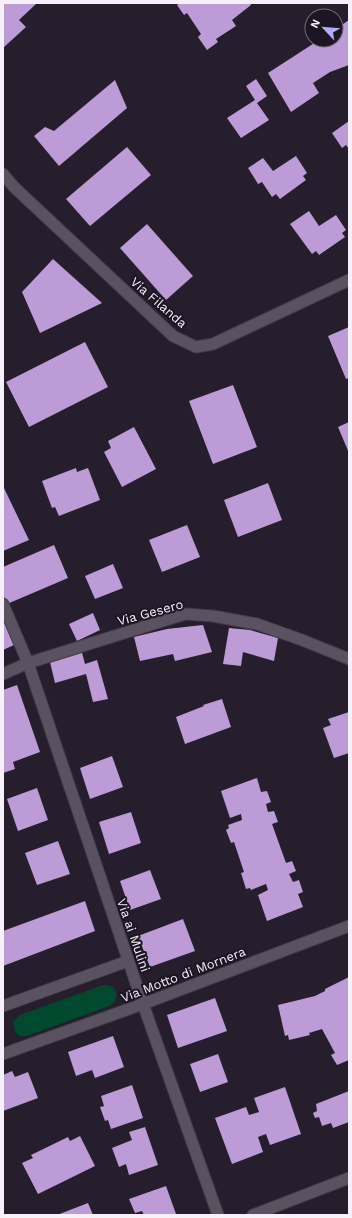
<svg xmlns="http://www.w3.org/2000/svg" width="352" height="1218" viewBox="0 0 352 1218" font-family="'Work Sans',sans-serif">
<rect width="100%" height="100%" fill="#261e2c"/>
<path fill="#00492e" d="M103,985c14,-2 19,14 6,21l-82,30h-7l-5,-4 -2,-10 7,-7z"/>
<path fill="#bd9bd6" d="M3,3h34l-18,17 7,7 -23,21z
M180,3h70l1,2 -19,15 4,6 -20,13 2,3 -11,8 -9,-13 3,-3 -14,-21 -3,2 -7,-10z
M349,20v45l-19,7 -17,11 6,10 -28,19 -23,-39 51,-33h17v-11z
M256,79l11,17 -10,7 12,17 -28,18 -14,-20 28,-18 -9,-14z
M115,80l12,28 -68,58 -25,-30 11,-9 9,4z
M349,121v28l-3,-4 -4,3 -10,-15z
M127,147l24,28 -61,51 -24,-27z
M296,156l11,17 -4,3 3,4 -26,19 -4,-5 -4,3 -10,-15 -4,2 -10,-16 15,-10 10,13z
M309,211l10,15 17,-11 10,15 -4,3 3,4 -26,18 -3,-4 -4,3 -22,-30z
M147,224l46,52 -27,24 -46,-52z
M53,259l49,44 -62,30 -18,-41z
M349,327v51l-3,1 -18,-43z
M85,342l23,45 -79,40 -23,-45z
M233,385l24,62 -44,17 -24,-63z
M349,422v31l-11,-26z
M134,427l22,42 -34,18 -18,-35 7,-4 -3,-7z
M76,468l1,4 11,-4 12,32 -41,16 -4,-9 -3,1 -10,-27z
M268,483l14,37 -44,17 -14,-37z
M3,486l26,54 -26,11z
M187,525l13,32 -38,15 -13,-32z
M54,545l14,33 -61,26 -4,-9v-28z
M113,564l10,24 -28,11 -10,-23z
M93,613l7,17 -23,11 -8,-17z
M3,619l11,26 -11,5z
M203,625l9,27 -37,9 -2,-7 -33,7 -6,-24 33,-8z
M229,628l21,2 28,8 -4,23 -31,-9 -2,14 -18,-2z
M81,649l4,15 12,-4 11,39 -15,3 -7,-28 -31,9 -6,-25z
M17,685l23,67 -27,10 2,7 -12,4v-83z
M222,699l9,28 -46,17 -9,-27 28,-11 -1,-1z
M349,712v41l-15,5 -11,-30 8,-3 -3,-6z
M112,756l11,31 -33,12 -10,-31z
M257,778l4,14 6,-1 4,11 -5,2 2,8 6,-1 4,11 -6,2 14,39 6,-2 4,10 -7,3 4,8 6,-2 4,12 -5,2 5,13 -36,14 -9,-26 10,-5 -2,-6 -15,6 -1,-2 -4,1 -5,-16 3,-1 -10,-30 -3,1 -5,-13 3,-2 -1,-3 14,-5 -1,-6 -11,4 -9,-27z
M37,788l11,32 -30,11 -11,-32z
M131,812l10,31 -32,11 -10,-32z
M58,841l12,33 -33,11 -12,-32z
M150,870l11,29 -31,11 -10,-29z
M85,901l10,30 -92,35v-35z
M183,919l12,32 -45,16 -12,-31z
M349,977v83l-12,5 -6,-10 4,-2 -13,-24 -13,4 1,2 -21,5 -1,-5 -3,1 -7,-31 37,-9 10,-5v-2z
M215,998l12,33 -49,17 -11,-33z
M113,1036l11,31 -29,11 -3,-8 -16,6 -8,-24z
M218,1054l10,28 -28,10 -10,-28z
M12,1071l3,6 13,-5 10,26 -35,13v-36z
M132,1085l11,33 -32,11 -3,-9 -3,1 -5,-14 4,-1 -3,-10z
M285,1087l16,47 -31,11 -4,-11 -8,3 5,15 -31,12 -17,-46 31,-11 3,8 10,-3 -5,-14z
M349,1091v31l-16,6 -2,-5 -9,3 -3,-9 -4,1 -2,-5 4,-2 -1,-7z
M145,1127l13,38 -29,10 -3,-11 -7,3 -7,-19 20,-8 -3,-8z
M80,1136l15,30 -57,28 -16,-31 11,-5 -2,-3 37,-18 2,4z
M166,1186l10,28 -32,1 -2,-4 -7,2 -6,-14z
M88,1203l5,12h-36z"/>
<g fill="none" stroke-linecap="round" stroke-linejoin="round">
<g stroke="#423b47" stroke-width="13">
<path id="minor" d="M3,174l11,13 159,149 23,11 17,-3 136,-64
M3,604l25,59 115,341 75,211
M3,674l25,-11 157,-49 28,2 44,8 45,16 47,19
M3,1006l125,-45
M3,1054l140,-50 206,-78
M253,1215l96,-37"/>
</g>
<use href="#minor" stroke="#5a5161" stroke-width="11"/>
</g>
<g text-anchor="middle" stroke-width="4" stroke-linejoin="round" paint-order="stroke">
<g font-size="13" fill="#f5f0fa" stroke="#1d1523">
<text transform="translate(159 302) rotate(41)" y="5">Via Filanda</text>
<text transform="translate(150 612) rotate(-15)" y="5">Via Gesero</text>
<text transform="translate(134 935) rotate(71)" y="5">Via ai Mulini</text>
<text transform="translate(183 974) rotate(-21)" y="5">Via Motto di Mornera</text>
</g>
</g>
<rect width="352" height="1218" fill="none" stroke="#f5f0fa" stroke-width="8"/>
<g transform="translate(324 28) rotate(296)"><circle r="19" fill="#1d1523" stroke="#736d79"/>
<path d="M0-3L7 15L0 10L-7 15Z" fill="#b3adf9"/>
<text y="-6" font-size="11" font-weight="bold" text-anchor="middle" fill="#f5f0fa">N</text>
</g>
</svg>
